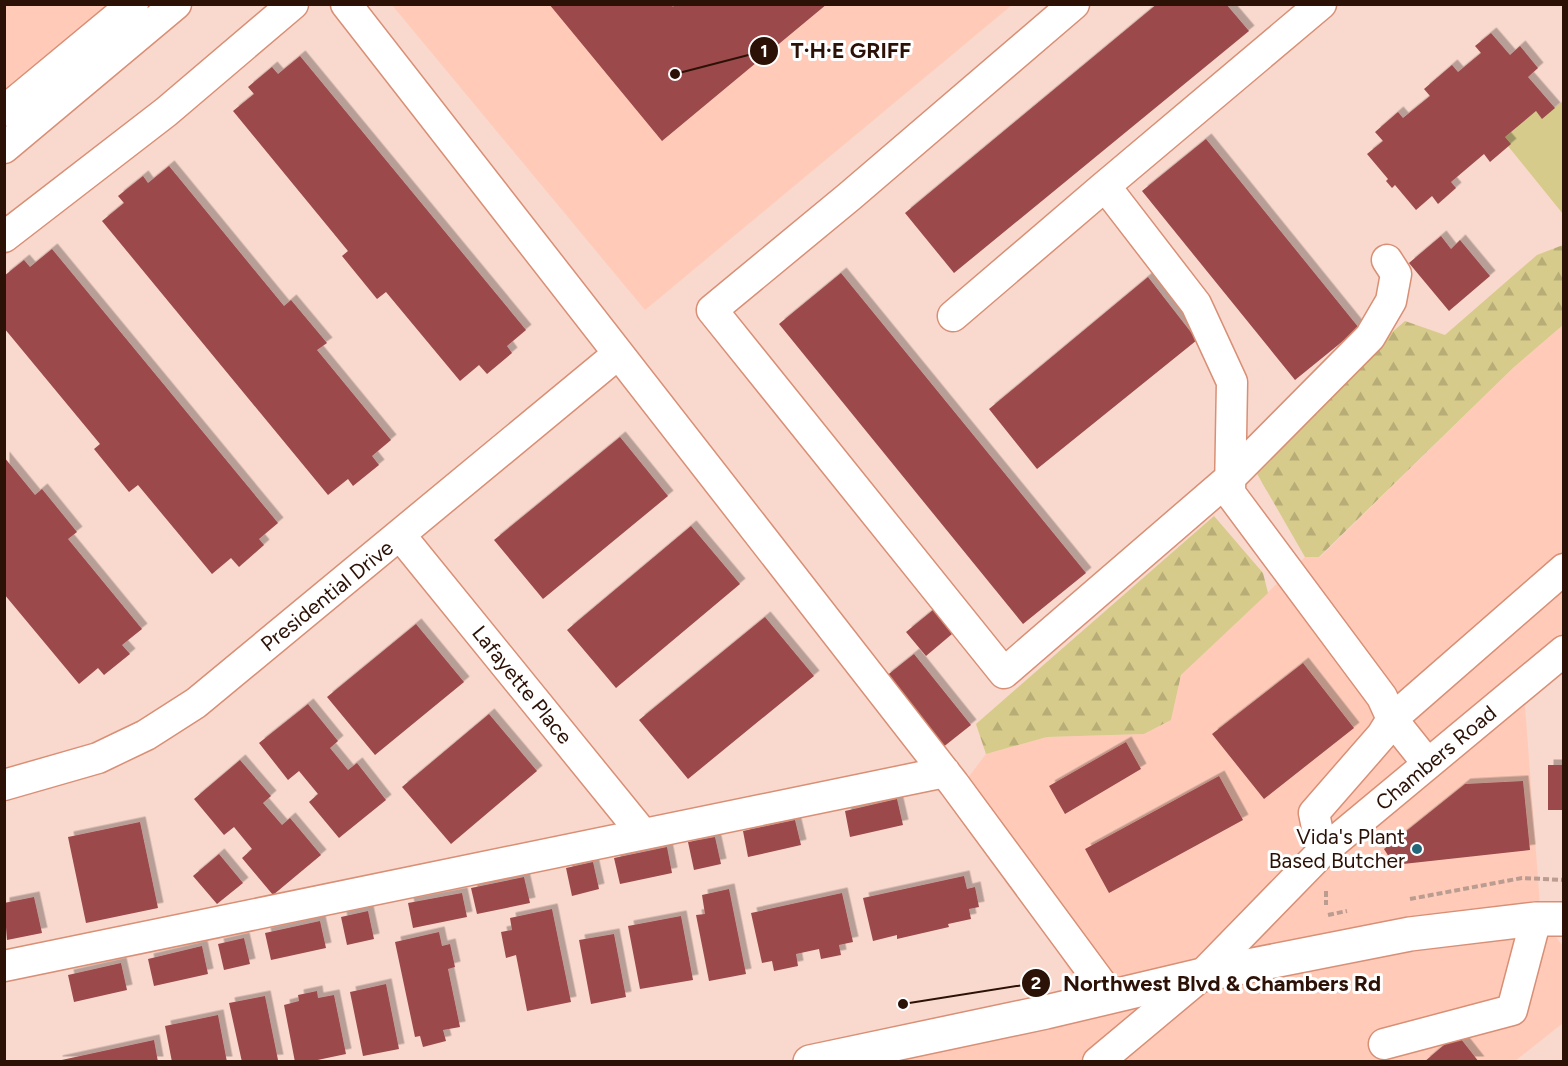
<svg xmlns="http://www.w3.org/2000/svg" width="1568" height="1066" viewBox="0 0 1568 1066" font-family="Figtree,sans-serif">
<defs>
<pattern id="forest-firs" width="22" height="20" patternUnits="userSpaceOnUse" patternTransform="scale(1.5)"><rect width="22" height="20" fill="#d6cb8a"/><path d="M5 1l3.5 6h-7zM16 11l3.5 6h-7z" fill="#b8ad76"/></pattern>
<filter id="shadow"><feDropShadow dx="5.5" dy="-5.5" stdDeviation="0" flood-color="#0004"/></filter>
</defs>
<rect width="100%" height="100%" fill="#f9d8cd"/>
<path fill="#ffcbb8" d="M5,5h156l-156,130z
M392,5h620l-367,305z
M1563,325v322l-40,33 18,239 22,27v77l-48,38 -714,1 288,-60 -131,-211 28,-37 61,-17 97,-3 27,-14 10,-45 124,-118h15l193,-189z"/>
<path fill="url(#forest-firs)" d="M1563,245v80l-50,43 -194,189h-14l-57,-99 157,-137 40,14 92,-80z
M1214,516l49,57 5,20 -87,82 -10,45 -27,14 -97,3 -61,17 -10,-30z"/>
<path fill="#d6cb8a" d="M1563,101v113l-55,-68 -3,-9 31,-26 6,7z"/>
<path fill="#9b494c" filter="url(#shadow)" d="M549,4h122l2,3 2,-3h152l-165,137z
M1157,4h69l23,27 -295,242 -49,-60z
M1491,33l19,22 10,-9 18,22 -10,9 27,31 -13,11 -6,-8 -31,26 6,7 -21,18 -6,-8 -33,28 5,6 -18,16 -6,-8 -16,14 -21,-25 -3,3 -6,-7 2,-2 -21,-25 16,-13 -8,-9 23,-20 5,6 27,-22 -6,-7 28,-24 6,7 23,-19 -6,-7z
M300,56l226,274 -19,16 5,7 -25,21 -8,-9 -19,16 -74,-89 -9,7 -35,-43 6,-5 -115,-140 21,-17 -6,-7 24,-20 6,7z
M1206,139l153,189 -64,52 -153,-189z
M169,166l115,140 7,-6 36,43 -10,7 74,90 -19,16 7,9 -26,21 -5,-7 -20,16 -226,-274 22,-18 -6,-7 25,-20 5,7z
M1441,236l10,13 9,-9 30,36 -41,35 -40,-48z
M52,249l226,274 -19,16 5,6 -25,22 -8,-9 -19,16 -74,-89 -9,7 -35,-43 6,-5 -96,-116v-52l20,-16 6,7z
M841,273l245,300 -63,51 -244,-300z
M1148,277l49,63 -160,129 -48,-60z
M620,437l48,59 -125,103 -49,-59z
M4,457l31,38 7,-6 35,43 -9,7 74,90 -20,16 8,9 -26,21 -6,-7 -19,16 -75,-90z
M691,526l49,58 -124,104 -49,-58z
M933,610l19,24 -26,22 -20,-24z
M765,617l49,59 -126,103 -49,-59z
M416,624l48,58 -89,73 -48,-58z
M914,654l57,71 -29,23 -57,-71z
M1303,663l51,65 -90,71 -52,-65z
M308,704l30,37 -8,7 18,22 9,-7 29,37 -47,38 -30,-36 9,-8 -19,-23 -11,9 -29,-37z
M489,714l48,57 -86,73 -49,-57z
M1126,742l15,27 -76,45 -16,-28z
M240,760l31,36 -8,7 19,22 8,-7 31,37 -48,40 -31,-37 10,-9 -18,-22 -10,8 -30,-36z
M1548,765h16v45h-16z
M1219,776l24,44 -134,73 -24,-44z
M1523,781l7,69 -136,15 -10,-16 81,-65z
M897,799l6,26 -53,12 -5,-26z
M795,820l6,25 -53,12 -5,-26z
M140,822l18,86 -72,15 -18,-86z
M715,837l6,27 -27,6 -6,-28z
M667,847l5,26 -52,11 -6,-26z
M219,854l24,29 -26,21 -24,-28z
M593,862l6,27 -27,7 -6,-28z
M964,876l3,13 8,-2 4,20 -10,2 2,10 -23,5 1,3 -52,12v-4l-24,6 -10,-43z
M524,877l6,26 -53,11 -6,-26z
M729,889l17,85 -37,7 -13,-66 9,-1 -3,-19z
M462,893l5,24 -54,11 -5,-25z
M842,893l11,49 -14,3 2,10 -20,4 -2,-10 -23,5 2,12 -24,5 -2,-10 -10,2 -11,-50z
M34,897l8,36 -35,7 -3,-37z
M552,909l19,93 -44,9 -11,-56 -10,3 -5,-26 11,-2 -2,-12z
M368,911l6,28 -27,6 -6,-28z
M681,916l12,64 -53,9 -12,-63z
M320,921l6,27 -55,12 -6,-27z
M439,932l3,14 8,-2 5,23 -7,2 12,58 -17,3 3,11 -23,6 -3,-11 -5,1 -20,-95z
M614,934l12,63 -35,7 -12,-64z
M244,938l6,26 -26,6 -6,-26z
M202,946l6,28 -54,12 -6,-27z
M121,963l6,27 -53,12 -6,-27z
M386,984l13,65 -36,7 -13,-64z
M317,991l1,7 16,-3 12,59 -38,8h-13l-11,-57 15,-4 -1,-6z
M265,996l13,64 -36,2 -13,-59z
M218,1015l9,47h-55l-7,-36z
M1457,1034l22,28h-55z
M154,1040l4,22h-101v-1z"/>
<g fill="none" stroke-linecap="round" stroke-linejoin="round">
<g stroke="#d98f75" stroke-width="33">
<path id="minor" d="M346,4l608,780 157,213
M1074,4l-224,192 -138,114 292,363 226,-195 140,-141 21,-36 5,-27 -9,-14
M1321,4l-216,182 91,118 36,78 -2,111 152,204 10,22 -10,16 -68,78 8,39
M4,111l129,-107
M4,148l172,-144
M4,237l162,-125 127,-108
M953,316l152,-130
M400,535l243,299
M1428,764l-36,-45 172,-150
M4,785l94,-27 48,-23 50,-32 422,-349
M4,966l941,-194
M1384,1044l128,-34 24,-91
M1098,1062l104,-87 120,-123 242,-201"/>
</g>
<g stroke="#d98f75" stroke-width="36">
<path id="major" d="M810,1062l236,-50 156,-37 208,-41 126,-15h28"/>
</g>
<path stroke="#bb9c91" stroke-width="4" stroke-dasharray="6 3" stroke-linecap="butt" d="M1326,891v14
M1410,899l112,-21 42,2
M1328,915l19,-4"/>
<use href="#minor" stroke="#fff" stroke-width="30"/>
<use href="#major" stroke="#fff" stroke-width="33"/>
</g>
<circle fill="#24677a" stroke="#fff" stroke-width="2" cx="1417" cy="849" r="6"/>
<g text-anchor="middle" stroke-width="6" stroke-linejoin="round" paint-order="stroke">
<g font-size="21" fill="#2c1107" stroke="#fff">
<text transform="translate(327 596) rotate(-39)" y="7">Presidential Drive</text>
<text transform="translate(522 685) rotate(51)" y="7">Lafayette Place</text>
<text transform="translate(1436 758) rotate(-40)" y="7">Chambers Road</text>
</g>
<g font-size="21" fill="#2c1107" stroke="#fff" text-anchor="end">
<text x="1405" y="844">Vida's Plant<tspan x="1405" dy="24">Based Butcher</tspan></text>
</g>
</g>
<path fill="none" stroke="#2c1107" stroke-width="2" d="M675 74L764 51M903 1004L1036 983"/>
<g fill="#2c1107" stroke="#fff" stroke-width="2">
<circle cx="675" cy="74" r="6"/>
<circle cx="903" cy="1004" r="6"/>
<circle cx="764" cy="51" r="15"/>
<circle cx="1036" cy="983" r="15"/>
</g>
<g font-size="18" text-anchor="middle" font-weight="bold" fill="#fff">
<text x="764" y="57">1</text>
<text x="1036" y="989">2</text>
</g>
<g font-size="22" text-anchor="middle" font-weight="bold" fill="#2c1107" stroke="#fff" stroke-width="6" stroke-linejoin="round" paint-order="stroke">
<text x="851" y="58">T·H·E GRIFF</text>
<text x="1222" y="991">Northwest Blvd &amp; Chambers Rd</text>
</g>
<rect width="1568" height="1066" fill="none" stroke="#2c1107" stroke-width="12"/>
</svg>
